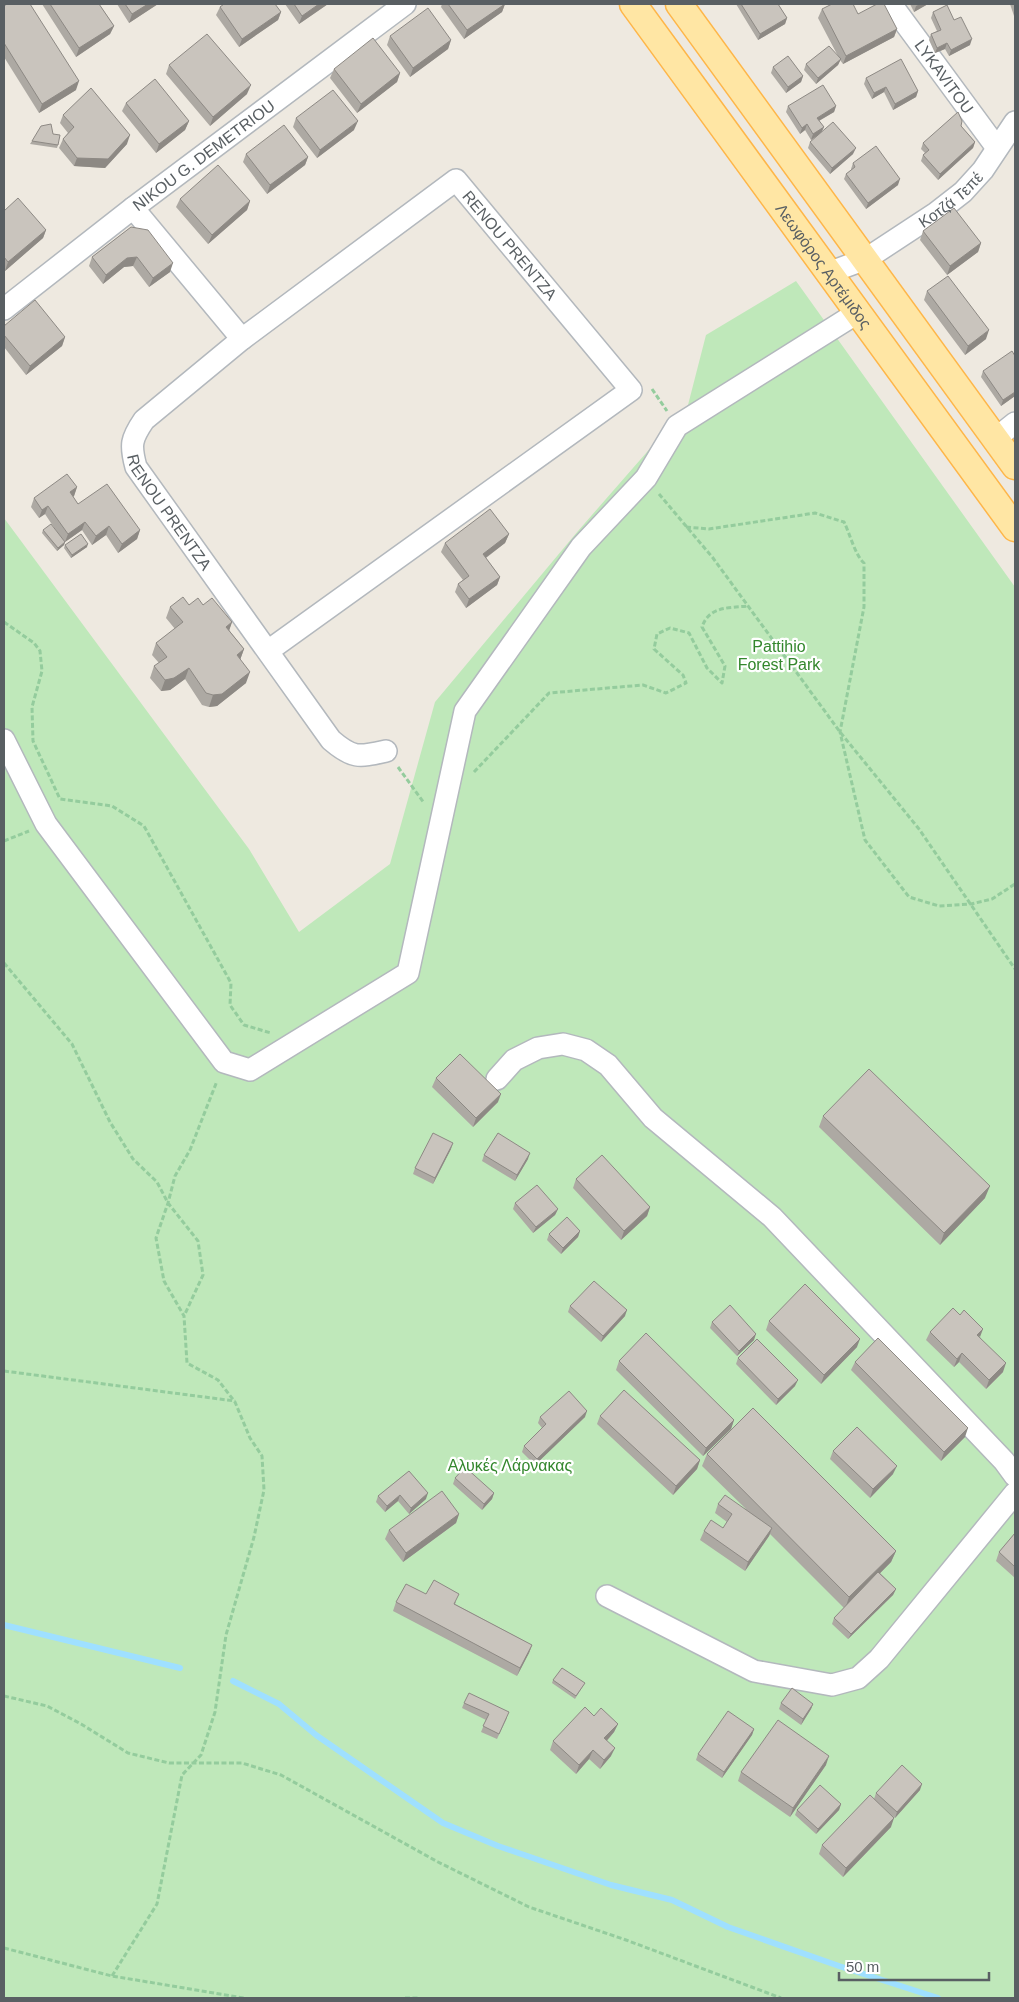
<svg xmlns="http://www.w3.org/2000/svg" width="1019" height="2002" viewBox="0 0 1019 2002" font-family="Arial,sans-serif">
<rect width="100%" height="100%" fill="#eee9e0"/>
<path fill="#bfe8ba" d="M796,281l219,306v1411h-1011v-1480l245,331 50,83 91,-68 45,-162 143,-171 110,-126 18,-70z"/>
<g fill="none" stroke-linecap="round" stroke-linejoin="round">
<path stroke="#9fe0ff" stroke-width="6" d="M4,1625l176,43
M233,1681l46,23 37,31 127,88 55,23 113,39 61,15 56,27 111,39 99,32"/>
<g stroke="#b3b8bd" stroke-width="24">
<g id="minor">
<path id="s1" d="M891,4l106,144"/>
<path d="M133,208l109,131"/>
<path id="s2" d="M828,273l38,-14 70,-46 27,-21 20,-22 32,-48"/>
<path id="s3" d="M4,309l129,-101 272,-204"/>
<path d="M995,439l20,-16"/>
<path id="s4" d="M268,651l363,-261 -175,-210 -214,159 -98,81c-13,19 -14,25 -8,47l195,273c22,19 28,17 55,11"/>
<path d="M4,740l42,84 178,238 26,8 158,-97 57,-262 116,-164 65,-69 31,-52 180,-113"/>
<path d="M497,1079l17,-19 24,-12 25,-4 23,6 22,15 45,53 119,99 232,244 11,15"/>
<path d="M607,1596l147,75 78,14 26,-7 21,-19 136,-166"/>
</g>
</g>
<g stroke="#feb649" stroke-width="29">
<g id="major">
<path id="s5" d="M633,4l382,524"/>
<path d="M679,4l336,462"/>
</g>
</g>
<path stroke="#94cc9d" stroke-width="3" stroke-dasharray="5 2.5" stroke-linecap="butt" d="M652,389l15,22
M659,494l54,64 127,174 79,97 96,140
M686,527l23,2 106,-16 29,9c6,12 11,33 20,41v44l-24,125 25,108 44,57 30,9 32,-2 21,-5 23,-15
M4,622l30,21 6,8 2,20 -10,36 1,34 27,58 52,7 32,20 87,157 -1,22 14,20 27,8
M398,767l26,36
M474,772l75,-79 94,-8 23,8 20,-10 -3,-8 -29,-26 3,-15 13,-6 19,5 18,35 15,15 3,-17 -23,-39c7,-21 27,-19 46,-21
M4,841l25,-10
M4,963l68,81 38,78 23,37 24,23 11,21 30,38 5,34 -19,41
M4,1371l231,30
M4,1696l43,10 34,18 47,29 41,10h73l39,12 157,87 91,45 97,33 155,58
M4,1948l108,28 132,22
M112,1976l45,-72 25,-129 19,-20 14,-43 11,-77 28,-98 10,-47 -2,-34 -12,-18 -15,-36 -17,-22 -31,-17 -3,-47 -20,-35 -8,-43 12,-35 7,-27 15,-26 27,-69
M405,1998h13"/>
<use href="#minor" stroke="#fff" stroke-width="21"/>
<use href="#major" stroke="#ffe6a4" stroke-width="26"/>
</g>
<path fill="#ada9a3" d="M42,4h57l15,22 -4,8 -34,23z
M117,4h41l-29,19z
M285,4h43l-29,20z
M442,4h63l-3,8 -38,27 -23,-32z
M736,4h42l9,14 -2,6 -27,16z
M910,4h18l-14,8z
M1010,4h5v15z
M4,6l72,84 -37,23 -35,-56z
M220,7l61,5 -3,8 -39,27 -23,-32z
M822,9l36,5 39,15 -3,8 -51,27 -3,-4 -2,5 -22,19 -12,-14 2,-6 33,-6 -21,-40z
M933,12l21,8 16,25 -21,11 -4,-7 -10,4 -6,-13 2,-6 6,-3 -6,-13z
M390,36l61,4 -3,9 -38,28 -23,-32z
M169,65l78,29 -37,32 -44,-52z
M773,67l30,9 -2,6 -15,11 -15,-20z
M334,69l66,4 -3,9 -40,31 -27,-35z
M866,78l52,13 -2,6 -23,13 -9,-18 -12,7 -8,-15z
M126,103l63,18 -4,9 -29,23 -34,-42z
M788,106h48l-2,6 -15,9 5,6 -2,4 31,23 -23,20 -22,-26 2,-6 6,-5 -5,3 -6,-10 -5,4 -14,-22z
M63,115l64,29 -22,24 -31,-2 -15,-18 4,-9 5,-6 -8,-10z
M296,118l58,12 -37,28 -24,-31z
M961,126l14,16 -2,6 -35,32 -17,-19 2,-6 2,-2 -4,-4 2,-6z
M53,134l5,11 -1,3 -27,-4 2,-3z
M246,154l62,3 -3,8 -38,29 -24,-32z
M853,163l45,22 -32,24 -22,-30 2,-5 5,-4v-1z
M180,199l70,2 -3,9 -39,34 -32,-37z
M4,211l42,19 -3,8 -38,33 -1,-2z
M131,227l39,45 -21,15 -16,-21 -9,1 -21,17 -14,-18 3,-9z
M923,231l58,12 -3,9 -31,23 -27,-35z
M927,291l59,48 -21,16 -41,-55z
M4,326l61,11 -3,9 -36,29 -22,-28z
M983,371l32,25 -14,10 -20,-29z
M77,487l-3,9 -1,1 5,7 62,26 -3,9 -19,14 -12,-18 -14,10 -10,-15 -17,12 -1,3 -7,6 -15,-18 1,-3 16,5 -14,-21 -6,4 -8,-11 3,-9z
M509,534l-4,9 -19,15 14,19 -3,8 -31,23 -11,-16 3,-8 5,-4 -22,-28 4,-9z
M65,545l22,2 -16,11 -7,-10z
M189,605h14l29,17 -3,8 15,19 -4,11 6,23 -29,23 -8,1 -7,-2 -17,-26 -15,11 -9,1 -11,-13 4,-12 5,-3 -7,-8 4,-12 19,-14 -9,-11 4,-11z
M436,1078l62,24 -25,25 -41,-40z
M823,1116l162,82 -45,47 -121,-118z
M451,1149l-18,35 -20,-10 2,-6z
M484,1155l44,4 -13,22 -33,-20z
M576,1179l74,28 -3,9 -26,24 -48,-52z
M515,1203l43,6 -3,6 -22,18 -20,-24z
M580,1231l-2,6 -17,17 -14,-14 2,-6z
M570,1306l55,10 -24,26 -33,-30z
M769,1321l88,26 -36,37 -55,-54z
M712,1322l42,18 -17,16 -27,-28z
M930,1332l50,5 23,35 -17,17 -27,-27 -5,5 -28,-27z
M738,1358l57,28 -19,19 -40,-41z
M619,1361l115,59 -3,9 -28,27 -87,-86z
M855,1362l110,75 -24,24 -90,-91z
M600,1416l100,44 -3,9 -24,26 -76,-71z
M540,1417h45l-50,48 -13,-13 2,-6 18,-18 -4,-5z
M833,1451l60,23 -23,24 -40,-39z
M707,1454l189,97 -5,11 -11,11 16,16 -3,6 -45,44 -16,-15 2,-6 10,-10 -74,-74 -1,2 -24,35 -45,-31 4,-9 19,-3 4,-6 -12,-9 3,-9 28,5 -44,-43z
M409,1471l17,28 -17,15 -11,-13 -13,11 -9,-10 2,-6z
M455,1478l39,15 -2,6 -10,11 -29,-26z
M459,1514l-3,9 -53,39 -18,-23 4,-9z
M1015,1533v45l-19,-17 3,-9z
M426,1594l30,8 -1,2 77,41 -3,8 -12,23 -124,-65 3,-9z
M553,1680l32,3 -2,3 -8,13 -23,-16z
M464,1703l43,15 -10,21 -16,-7 5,-12 -24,-12z
M781,1703l32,1 -2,5 -10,16 -22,-16z
M594,1716l24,8 -4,8 -7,9 4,15 -11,13 -11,-10 -13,15 -26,-24 3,-9z
M754,1729l-2,6 -30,43 -26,-18 2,-6z
M826,1765l-36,52 -52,-36 3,-9z
M920,1790l-25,28 -4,-3v12l-48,50 -24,-23 3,-9 52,-46 2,-6z
M841,1804l-2,6 -23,24 -21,-19 2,-5z"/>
<path fill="#8d8984" d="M148,4h10l-29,19 3,-9z
M319,4h9l-29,20 3,-8z
M505,4l-3,8 -38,27 3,-9z
M920,4h8l-14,8 2,-6z
M281,12l-3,8 -39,27 3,-8z
M787,18l-2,6 -27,16 2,-6z
M114,26l-4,8 -34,23 3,-9z
M897,29l-3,8 -51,27 3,-8z
M972,39l-2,6 -21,11 2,-6z
M451,40l-3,9 -38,28 3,-9z
M947,43l-2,6 -10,4 2,-5z
M841,59l-3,6 -22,19 2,-6z
M400,73l-3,9 -40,31 4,-9z
M803,76l-2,6 -15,11 2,-6z
M79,81l-3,9 -37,23 3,-9z
M251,85l-4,9 -37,32 3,-9z
M886,87l-2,5 -12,7 2,-6z
M918,91l-2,6 -23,13 2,-6z
M836,106l-2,6 -19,11 2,-5z
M189,121l-4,9 -29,23 3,-9z
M358,121l-4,9 -37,28 3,-8z
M807,124l-2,6 -5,4 2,-6z
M824,127l-3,6 -10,7 2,-6z
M130,135l-3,9 -22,24 -31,-2 3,-8z
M975,142l-2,6 -35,32 2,-6z
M856,148l-3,6 -23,20 2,-6z
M308,157l-3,8 -38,29 3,-9z
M900,179l-2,6 -32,24 2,-6z
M250,201l-3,9 -39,34 4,-9z
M46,230l-3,8 -38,33 3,-9z
M981,243l-3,9 -31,23 3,-9z
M137,257l-4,9 -9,1 -21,17 3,-9 21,-17z
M173,263l-3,9 -21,15 4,-9z
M989,330l-3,9 -21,16 3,-9z
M65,337l-3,9 -36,29 4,-9z
M1015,392v4l-14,10 2,-6z
M77,487l-3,9 -7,5 3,-9z
M48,506l-3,8 -6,4 3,-8z
M85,522l-3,8 -17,12 -1,3 -7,6 1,-3 7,-6 3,-8z
M109,526l-3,9 -14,10 4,-9z
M140,530l-3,9 -19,14 4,-9z
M509,534l-4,9 -25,19 3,-8z
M88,544l-1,3 -16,11 1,-3z
M500,577l-3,8 -31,23 3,-9z
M232,622l-4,12 -2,-7z
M244,649l-4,11 -3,-5z
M189,668l-4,11 -15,11 -9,1 4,-11z
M250,672l-4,11 -29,23 -8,1 4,-12z
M501,1094l-3,8 -25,25 3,-9z
M453,1143l-2,6 -18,35 2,-6z
M530,1153l-2,6 -13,22 2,-6z
M990,1186l-5,12 -45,47 4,-12z
M650,1207l-3,9 -26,24 3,-9z
M558,1209l-3,6 -22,18 3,-6z
M580,1231l-2,6 -17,17 2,-6z
M627,1310l-2,6 -24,26 2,-6z
M983,1329l-3,8 -3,-2z
M756,1334l-2,6 -17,16 2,-5z
M860,1339l-3,8 -36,37 3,-9z
M962,1353l-3,9 -5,5 3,-8z
M1006,1363l-3,9 -17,17 3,-9z
M798,1380l-3,6 -19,19 2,-6z
M587,1411l-2,6 -50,48 2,-6z
M734,1420l-3,9 -28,27 3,-8z
M968,1428l-3,9 -24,24 3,-9z
M700,1460l-3,9 -24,26 3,-9z
M897,1466l-4,8 -23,24 3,-9z
M428,1493l-2,6 -17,15 2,-6z
M494,1493l-2,6 -10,11 2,-6z
M400,1495l-2,6 -13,11 2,-6z
M459,1514l-3,9 -53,39 3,-9z
M772,1528l-3,8 -24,35 3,-9z
M896,1551l-5,11 -46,47 4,-12z
M896,1589l-3,6 -45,44 3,-5z
M532,1645l-3,8 -12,23 3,-8z
M813,1704l-2,5 -10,16 2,-6z
M618,1724l-4,8 -13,15 3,-9z
M754,1729l-2,6 -30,43 2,-6z
M615,1748l-4,8 -11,13 4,-9z
M593,1750l-4,9 -13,15 3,-9z
M829,1756l-3,9 -36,52 3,-9z
M922,1784l-2,6 -25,28 2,-6z
M841,1804l-2,6 -23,24 2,-5z
M894,1818l-3,9 -48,50 3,-9z"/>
<path fill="#c9c4bd" stroke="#8d8984" d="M7,4h23l49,77 -37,23 -38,-61v-37z
M50,4h49l15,22 -35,22z
M125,4h23l-16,10z
M224,4h51l6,8 -39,27 -22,-32z
M294,4h25l-17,12z
M448,4h57l-38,26z
M741,4h37l9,14 -27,16z
M832,4h21l5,10 19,-10h7l13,25 -51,27 -24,-47z
M947,5l7,15 7,-3 11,22 -21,11 -4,-7 -10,5 -6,-14 10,-4 -8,-18z
M428,8l23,32 -38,28 -23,-32z
M207,34l44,51 -38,32 -44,-52z
M373,38l27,35 -39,31 -27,-35z
M829,46l12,13 -23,19 -12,-14z
M788,56l15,20 -15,11 -15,-20z
M901,59l17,32 -23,13 -9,-17 -12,6 -8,-15z
M155,79l34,42 -30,23 -33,-41z
M823,85l13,21 -19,12 7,9 -11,7 -6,-10 -5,4 -14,-22z
M91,88l39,47 -22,24 -31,-1 -14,-19 11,-12 -11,-12z
M333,90l25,31 -38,29 -24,-32z
M958,112l4,9 -1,5 14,16 -35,32 -17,-19 6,-5 -6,-7z
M833,122l23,26 -24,20 -22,-26z
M51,124l2,10 7,1 -2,10 -26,-4 9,-15z
M284,125l24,32 -38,28 -24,-31z
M876,146l24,33 -32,24 -22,-29 9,-7 -2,-4z
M218,165l32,36 -38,34 -32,-36z
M18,198l28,32 -38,32 -4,-5v-46z
M954,208l27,35 -31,23 -27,-35z
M131,227l17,3 25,33 -20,15 -16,-21 -10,1 -21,17 -14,-18z
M948,276l41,54 -21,16 -41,-55z
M35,300l30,37 -35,29 -26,-31v-9z
M1012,351l3,5v36l-12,8 -20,-29z
M67,474l10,13 -7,5 8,12 29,-20 33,46 -18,14 -13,-18 -13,10 -11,-14 -17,12 -20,-28 -6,4 -8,-12z
M490,509l19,25 -26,20 17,23 -31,22 -11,-15 11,-8 -24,-33z
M51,524l14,18 -7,6 -15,-18z
M81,534l7,10 -16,11 -7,-10z
M183,597l6,8 9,-7 5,7 9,-7 20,24 -6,5 18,22 -7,6 13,17 -28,22 -9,1 -7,-2 -17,-25 -15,10 -9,2 -11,-14 13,-9 -11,-14 27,-21 -13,-15z
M460,1054l41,40 -25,24 -40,-40z
M869,1069l121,117 -46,47 -121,-117z
M433,1133l20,10 -18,35 -20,-10z
M498,1133l32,20 -13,22 -33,-20z
M602,1155l48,52 -26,24 -48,-52z
M537,1185l21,24 -22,18 -21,-24z
M567,1217l13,14 -17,17 -14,-14z
M594,1281l33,29 -24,26 -33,-30z
M805,1284l55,55 -36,36 -55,-54z
M730,1305l26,29 -17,17 -27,-29z
M953,1308l7,7 4,-5 19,19 -6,6 29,28 -17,17 -27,-27 -5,6 -27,-27z
M646,1333l88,87 -28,28 -87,-87z
M878,1338l90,90 -24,24 -89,-90z
M757,1339l41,41 -20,19 -40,-41z
M624,1390l76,70 -24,26 -76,-70z
M569,1391l18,20 -50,48 -13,-13 22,-22 -6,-7z
M753,1408l143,143 -47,46 -142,-143z
M857,1427l40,39 -24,23 -40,-38z
M465,1467l29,26 -10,11 -29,-26z
M409,1471l19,22 -17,15 -11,-13 -13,11 -9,-10z
M442,1491l17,23 -53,39 -17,-23z
M725,1495l47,33 -24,34 -44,-31 7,-11 12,8 9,-14 -14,-10z
M1015,1533v34l-16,-15z
M878,1572l18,17 -45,45 -17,-16z
M434,1580l25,14 -5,10 78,41 -12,23 -124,-66 10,-18 20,10z
M562,1668l23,15 -9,13 -23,-16z
M792,1688l21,16 -10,15 -22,-16z
M469,1693l40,19 -10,22 -16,-8 6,-12 -25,-11z
M585,1707l9,9 7,-8 17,16 -14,14 11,10 -11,12 -11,-10 -14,15 -26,-24z
M728,1711l26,18 -30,43 -26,-18z
M778,1720l51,36 -36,52 -52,-36z
M902,1765l20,19 -25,28 -21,-19z
M820,1785l21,19 -23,25 -21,-19z
M870,1795l24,23 -48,50 -24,-23z"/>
<g text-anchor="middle" stroke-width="4.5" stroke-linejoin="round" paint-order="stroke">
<g font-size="16" fill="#595f63" stroke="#fff">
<text dy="6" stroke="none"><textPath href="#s1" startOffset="90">LYKAVITOU</textPath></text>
<text dy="6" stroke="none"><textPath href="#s3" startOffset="252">NIKOU G. DEMETRIOU</textPath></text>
<text dy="6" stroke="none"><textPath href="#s2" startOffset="144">Κοτζά Τεπέ</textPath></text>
<text transform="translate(510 245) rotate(50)" y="6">RENOU PRENTZA</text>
<text dy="6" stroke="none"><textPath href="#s5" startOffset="324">Λεωφόρος Αρτέμιδος</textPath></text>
<text dy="6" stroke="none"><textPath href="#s4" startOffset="1220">RENOU PRENTZA</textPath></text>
</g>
<g font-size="16" fill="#33872d" stroke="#fff">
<text x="779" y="652">Pattihio<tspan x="779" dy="18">Forest Park</tspan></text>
<text x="510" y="1471">Αλυκές Λάρνακας</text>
</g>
</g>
<rect width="1019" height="2002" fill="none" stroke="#595f63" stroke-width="10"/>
<path d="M839 1972v8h150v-8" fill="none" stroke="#595f63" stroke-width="2.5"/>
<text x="846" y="1972" font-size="15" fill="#595f63" stroke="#ffffff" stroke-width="4" paint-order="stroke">50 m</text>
</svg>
